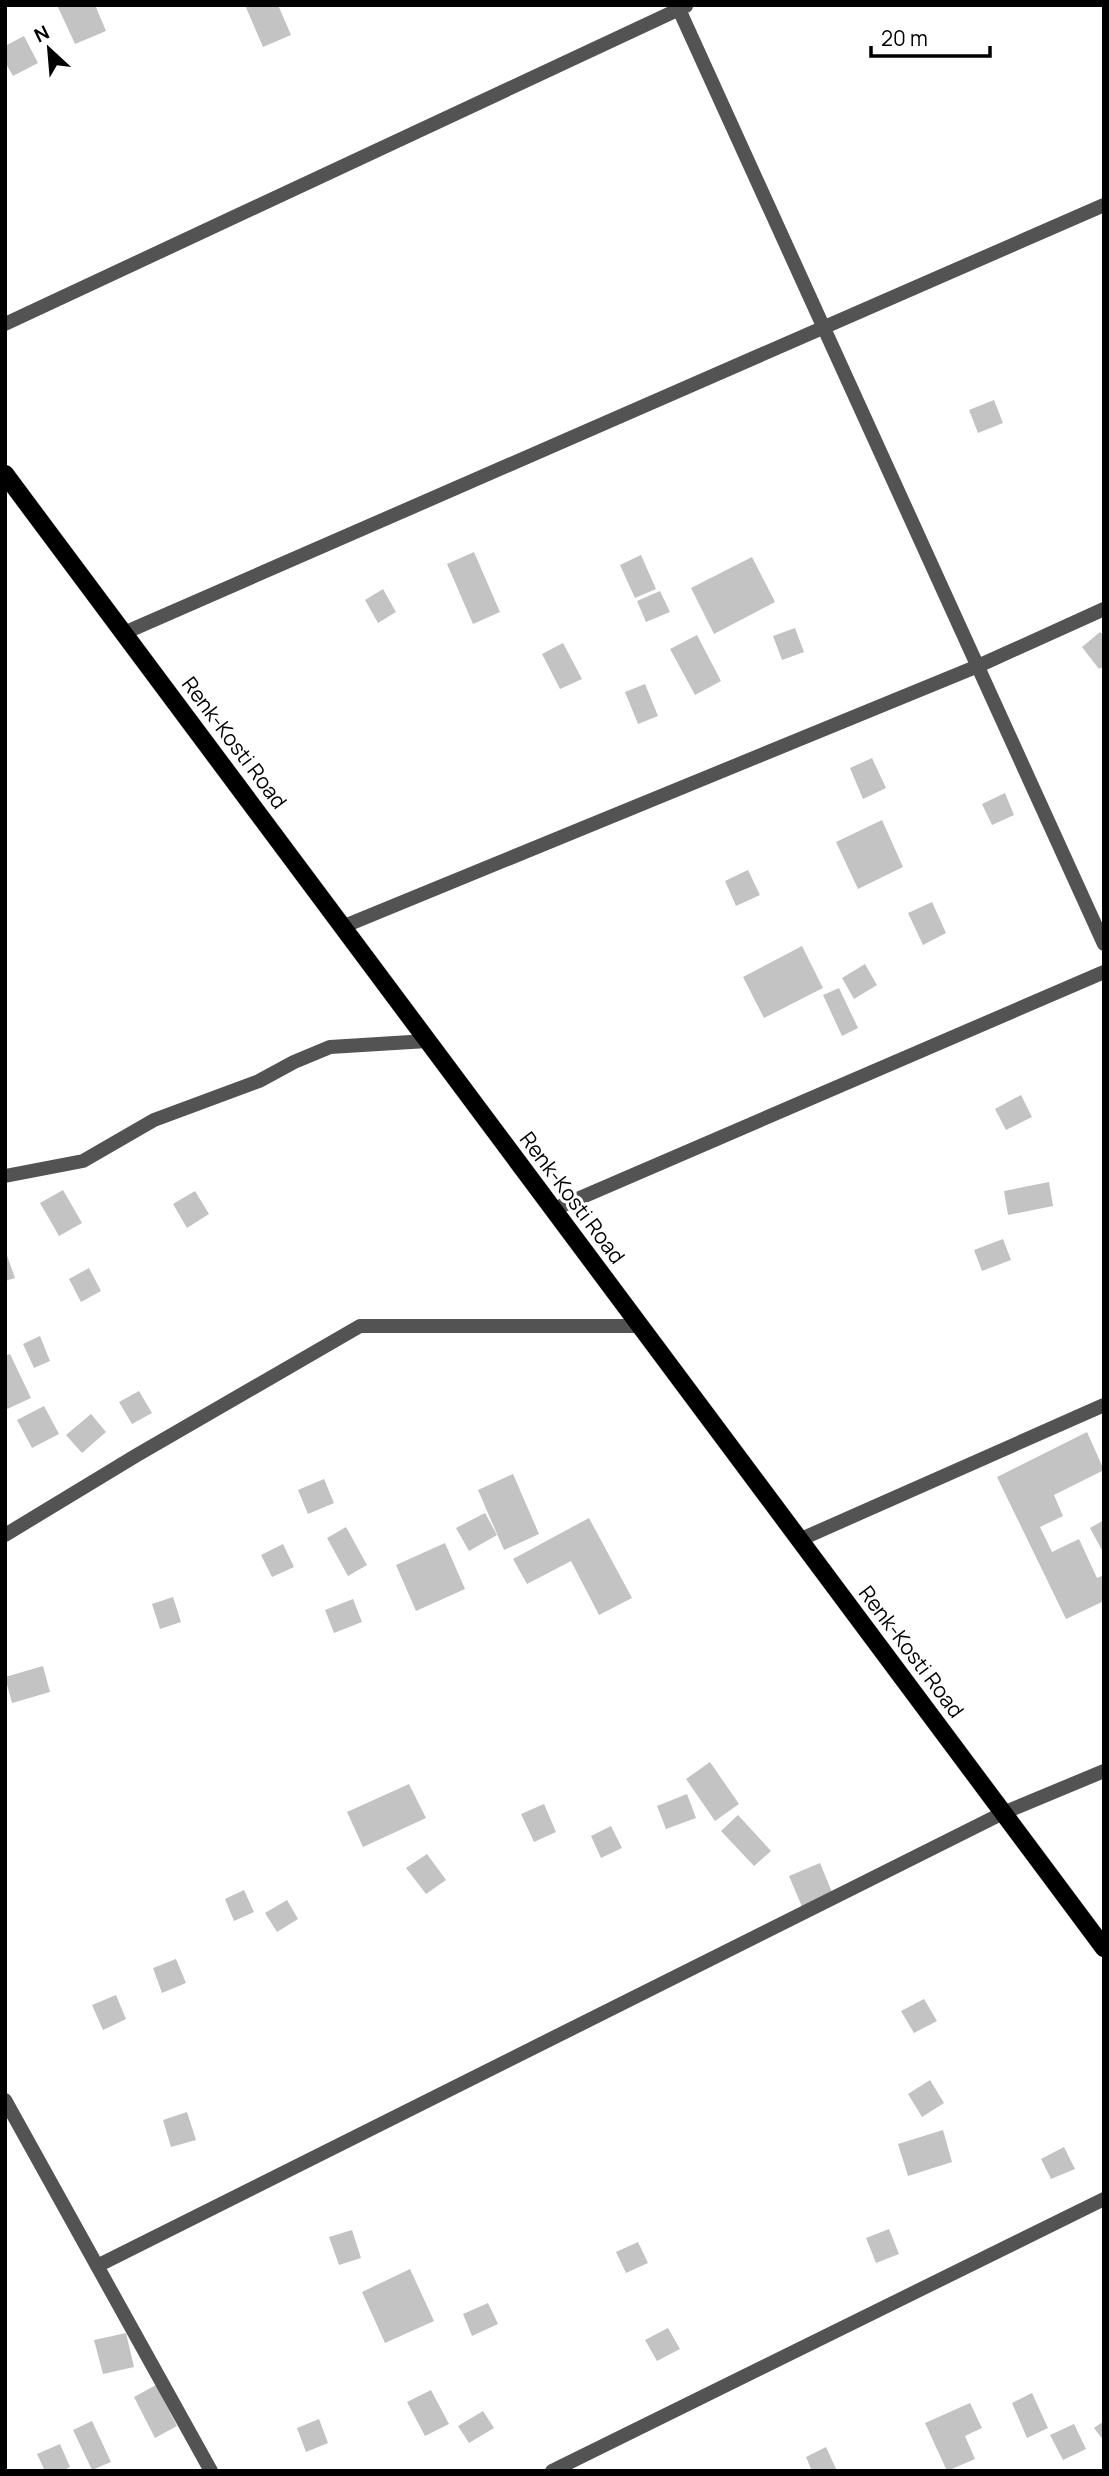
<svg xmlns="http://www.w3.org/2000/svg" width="1109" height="2476" viewBox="0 0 1109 2476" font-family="Manrope,sans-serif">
<rect width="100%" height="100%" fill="#fff"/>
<path fill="#c3c3c3" d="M57,5h38l11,26 -31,13z
M245,5h33l13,30 -28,12z
M24,36l14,27 -25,13 -8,-14v-16z
M994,400l9,23 -25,10 -9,-23z
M474,552l26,60 -27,12 -26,-60z
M641,555l15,34 -21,9 -15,-33z
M752,557l23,45 -61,32 -23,-46z
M383,589l13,23 -18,11 -13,-23z
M660,591l10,21 -24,10 -9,-21z
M795,628l9,24 -22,8 -9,-24z
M1100,632l4,4v30l-5,3 -17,-22z
M697,635l24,46 -26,14 -25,-46z
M563,643l19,36 -22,10 -18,-35z
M645,684l13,32 -20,8 -13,-32z
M872,758l14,30 -23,11 -13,-31z
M1005,793l9,22 -22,10 -10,-21z
M882,820l21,47 -45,22 -22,-47z
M748,870l12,25 -24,11 -11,-25z
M932,902l14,31 -23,12 -15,-32z
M802,946l21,42 -59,30 -21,-41z
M865,964l12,21 -23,14 -12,-21z
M839,988l19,40 -16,8 -19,-41z
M1021,1095l11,22 -26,13 -11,-21z
M1049,1182l4,24 -45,9 -4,-24z
M63,1190l19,33 -23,13 -19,-33z
M195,1191l14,23 -22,14 -14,-24z
M1003,1239l8,21 -29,11 -8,-21z
M5,1250l10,28 -10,3z
M89,1268l12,23 -20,11 -12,-23z
M40,1336l10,25 -16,7 -11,-24z
M10,1354l21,44 -26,12v-54z
M139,1391l13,22 -20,11 -13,-22z
M44,1406l15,28 -27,14 -15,-28z
M91,1414l15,18 -24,21 -16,-18z
M1087,1432l17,38 -50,25 9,21 -23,11 12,25 27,-13 18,39 7,-3v26l-38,18 -69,-142z
M513,1474l26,60 -35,16 -26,-60z
M324,1479l10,24 -26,11 -10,-24z
M485,1513l12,22 -28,16 -13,-23z
M589,1518l43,80 -33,17 -28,-54 -44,23 -14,-25z
M1104,1520v34l-14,-26z
M346,1527l21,38 -19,11 -21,-38z
M445,1543l20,46 -49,22 -20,-46z
M283,1544l11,23 -22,10 -11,-22z
M173,1597l8,25 -21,7 -8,-25z
M353,1599l9,23 -28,11 -9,-23z
M43,1666l7,26 -38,11 -7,-26z
M710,1762l29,42 -24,17 -29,-42z
M409,1784l17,34 -63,29 -16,-35z
M687,1794l9,24 -30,11 -9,-23z
M544,1804l12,28 -22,10 -13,-28z
M738,1815l33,36 -17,15 -33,-35z
M611,1826l11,22 -21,10 -10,-22z
M427,1854l19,26 -20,14 -20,-26z
M820,1863l14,34 -31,12 -14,-33z
M244,1890l10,22 -20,9 -9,-22z
M287,1900l11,19 -21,13 -12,-19z
M176,1959l10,24 -24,10 -9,-25z
M116,1995l10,24 -23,11 -11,-25z
M924,1999l13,22 -23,12 -13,-22z
M930,2080l14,23 -22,14 -14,-23z
M187,2112l9,28 -25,7 -8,-27z
M943,2130l9,32 -44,14 -10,-32z
M1064,2147l11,22 -24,10 -10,-20z
M889,2229l10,25 -23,9 -10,-25z
M352,2230l9,28 -22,7 -10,-28z
M638,2242l10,21 -22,10 -10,-21z
M410,2269l24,52 -49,22 -23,-51z
M488,2303l10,21 -26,12 -9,-22z
M668,2328l12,21 -23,12 -12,-21z
M126,2333l8,34 -31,7 -9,-34z
M156,2385l21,41 -22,12 -21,-41z
M431,2390l18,34 -24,12 -18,-34z
M1032,2393l16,35 -21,10 -15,-35z
M970,2403l12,25 -17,8 10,23 -28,12 -22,-48z
M483,2411l11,17 -25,15 -11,-17z
M319,2419l9,24 -22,9 -9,-24z
M92,2421l19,41 -19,8 -19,-40z
M1104,2421v20l-10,-13z
M1074,2424l12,25 -23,11 -13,-25z
M60,2444l10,23 -8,4h-17l-8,-17z
M826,2447l11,24h-25l-6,-14z"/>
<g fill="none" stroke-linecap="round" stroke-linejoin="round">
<g stroke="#dbdbdb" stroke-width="19">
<path id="primary" d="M5,474l1099,1474"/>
</g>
<path stroke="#535353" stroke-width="14" d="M677,5l427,939
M5,324l681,-318
M124,633l980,-428
M342,927l636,-261 126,-57
M5,1176l78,-15 71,-41 105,-39 35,-19 36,-15 97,-6
M552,1210l552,-238
M5,1535l132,-80 223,-129h279
M799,1540l305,-135
M5,2100l206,371
M97,2266l906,-453 101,-42
M552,2471l552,-272"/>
<use href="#primary" stroke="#000" stroke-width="18"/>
</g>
<g text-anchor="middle" stroke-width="6" stroke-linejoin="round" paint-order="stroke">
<g font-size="21" fill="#000" stroke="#fff">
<text transform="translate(234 743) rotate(53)" y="7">Renk-Kosti Road</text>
<text transform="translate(572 1198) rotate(53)" y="7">Renk-Kosti Road</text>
<text transform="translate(911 1652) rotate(53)" y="7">Renk-Kosti Road</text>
</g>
</g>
<rect width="1109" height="2476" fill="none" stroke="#000000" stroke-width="14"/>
<g transform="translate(49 49) rotate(334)" stroke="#ffffff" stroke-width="5" paint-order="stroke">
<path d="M0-5L12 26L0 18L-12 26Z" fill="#000000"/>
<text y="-10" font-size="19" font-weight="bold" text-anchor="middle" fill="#000000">N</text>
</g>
<path d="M871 46v10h119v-10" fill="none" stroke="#000000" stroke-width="3.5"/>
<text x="881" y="46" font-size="21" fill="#000000" stroke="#ffffff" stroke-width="5" paint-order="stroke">20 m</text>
</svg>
